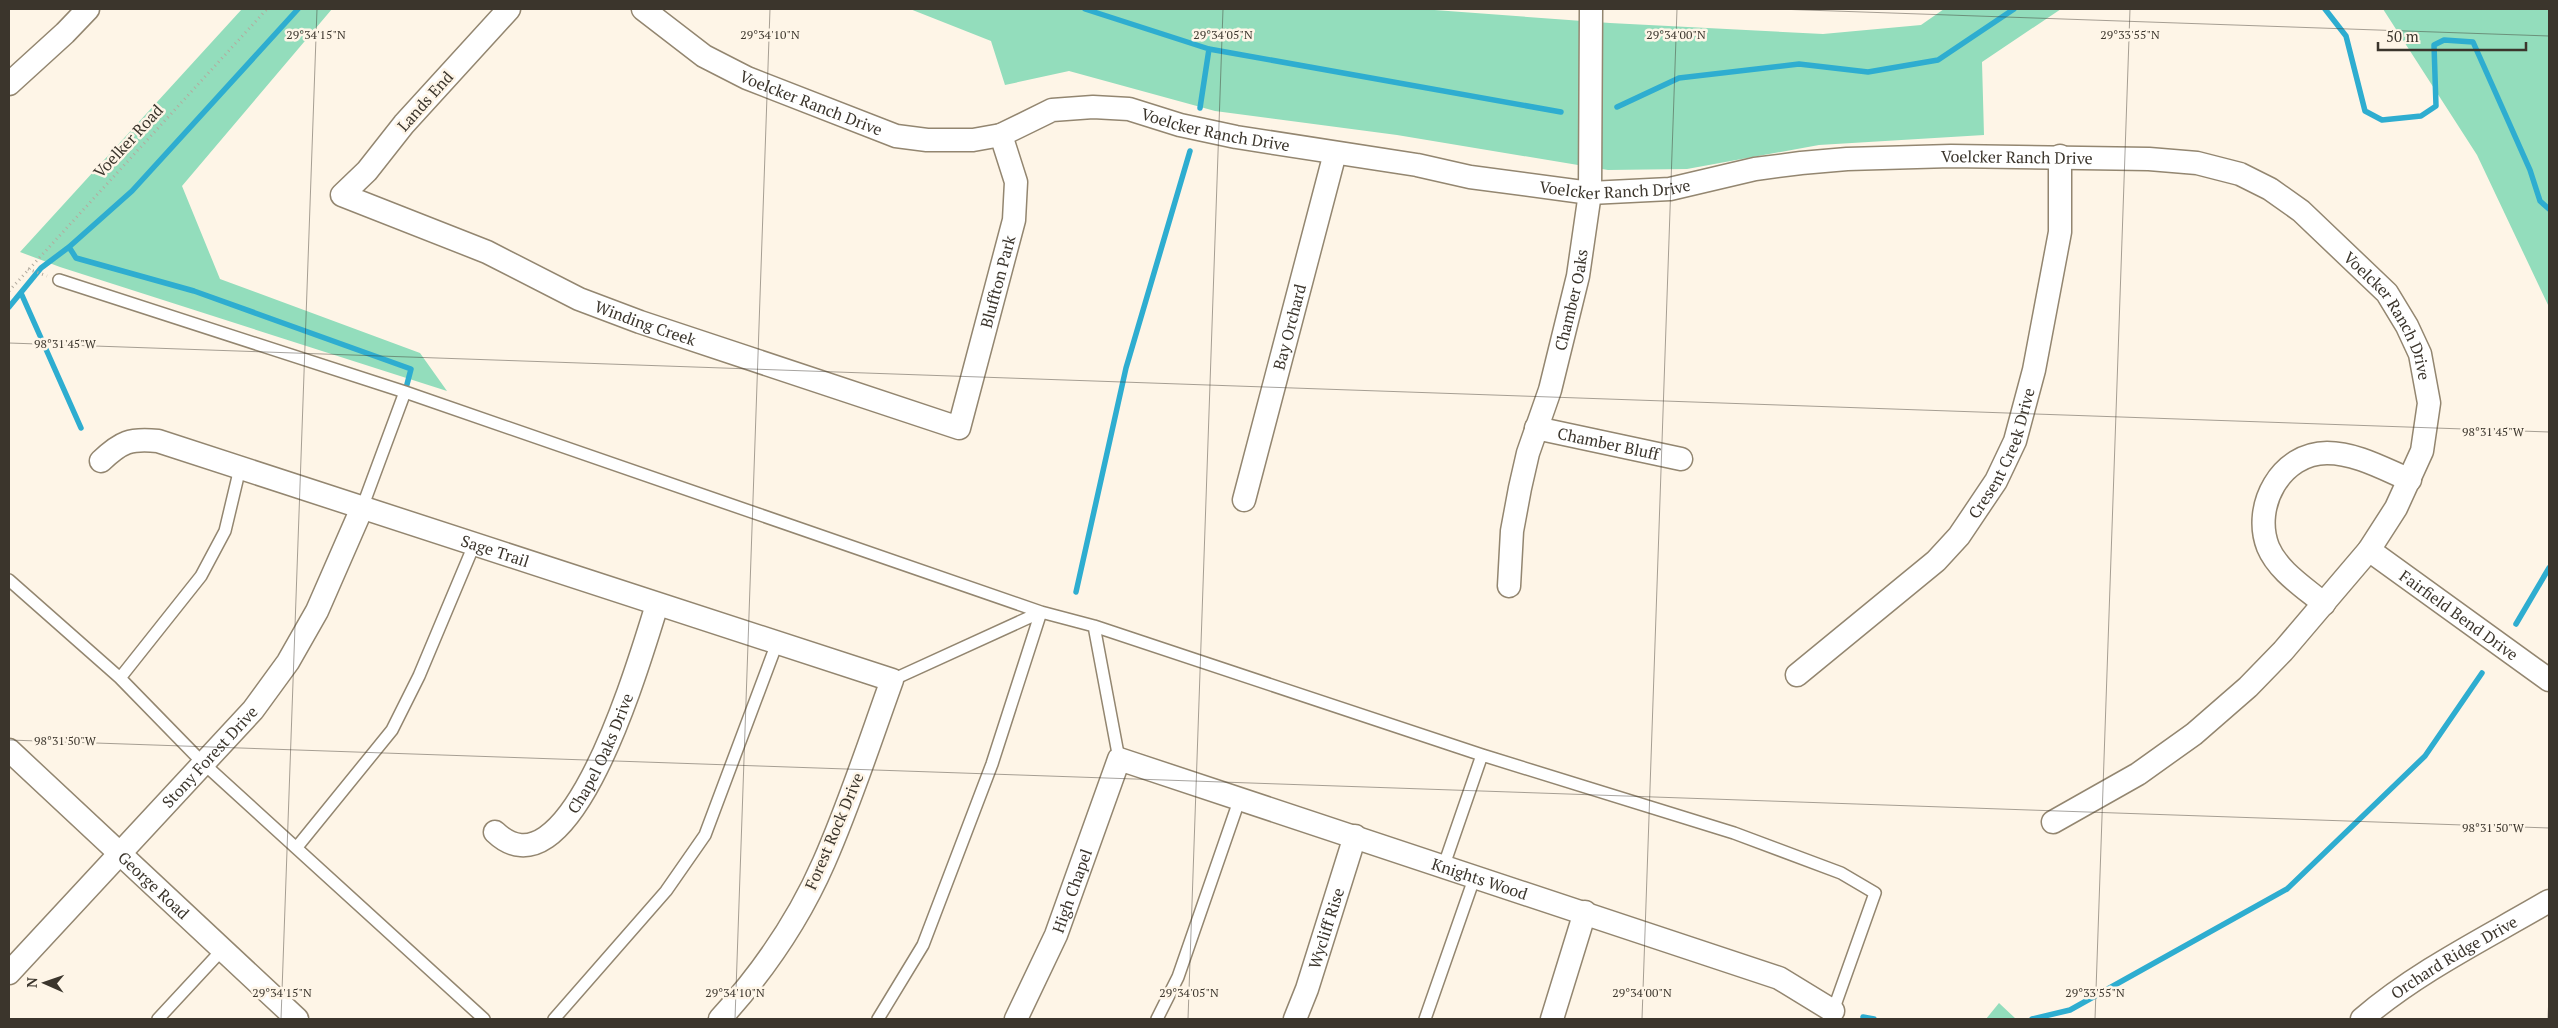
<svg xmlns="http://www.w3.org/2000/svg" width="2558" height="1028" viewBox="0 0 2558 1028" font-family="'PT Serif',serif">
<rect width="100%" height="100%" fill="#fef5e7"/>
<path fill="#93ddbc" d="M242,9h90l-150,177 38,93 200,74 27,38 -387,-124 -40,-15z
M910,9h511l189,14 213,11 98,-9 23,-16h117l-79,53 2,73 -165,10 -132,24 -79,1 -211,-35 -182,-24 -146,-40 -64,14 -14,-44z
M2383,9h166v298l-72,-152z
M1999,1003l17,16h-30z"/>
<g fill="none" stroke-linecap="round" stroke-linejoin="round">
<path stroke="#2eadd0" stroke-width="5.5" d="M1085,9l124,40 352,63
M2325,9l21,27 19,75 17,9 39,-4 15,-10 -2,-61 10,-5 29,2 57,128 10,31 9,8
M1617,107l62,-29 120,-14 69,8 70,-12 76,-51
M1200,108l9,-59
M69,247l7,11 118,33 217,78 -6,23
M21,293l60,135
M9,307l32,-39 28,-21 63,-56 166,-182
M1076,592l50,-224 64,-217
M2516,624l33,-56
M1863,1017l11,2
M2032,1019l38,-9 217,-121 138,-133 57,-83"/>
<g stroke="#938670" stroke-width="14">
<path id="lane" d="M59,280l346,112 636,220 -149,68
M362,508l43,-116
M9,580l111,98 83,85 281,256
M1094,626l25,133
M120,678l81,-102 24,-45 15,-63
M297,847l95,-117 27,-54 55,-131
M1444,865l38,-110
M158,1019l64,-69
M554,1019l112,-128 39,-56 72,-192
M878,1019l45,-74 69,-181 49,-152 53,14 388,129 252,78 107,40 34,20 -42,118
M1157,1019l21,-42 62,-179
M1425,1019l50,-143"/>
</g>
<g stroke="#938670" stroke-width="25">
<g id="street">
<path id="s1" d="M509,9l-105,115 -37,47 -25,24 145,57 92,47 61,23 319,106 55,-208 2,-38 -15,-47"/>
<path id="s2" d="M643,9l61,47 43,22 149,58 31,4h46l28,-5 51,-25 41,-3 36,2 51,16 56,12 181,28 53,12 120,16 80,-4 85,-20 46,-6 46,-4 104,-3 198,3 48,4 43,11 30,15 31,22 86,82 20,33 13,28 9,49 -7,48 -26,57 -27,42 -86,101 -35,36 -54,47 -56,40 -85,48"/>
<path d="M9,84l56,-51 23,-24"/>
<path id="s3" d="M1536,428l145,31"/>
<path id="s4" d="M101,461c20,-19 29,-23 57,-20l734,239c-22,61 -42,123 -68,182 -25,57 -62,111 -104,157"/>
<path id="s5" d="M1244,500l91,-347"/>
<path id="s6" d="M2369,550l180,130"/>
<path id="s7" d="M1509,586l3,-55 8,-43 8,-35 22,-63 28,-114 12,-83 1,-184"/>
<path d="M2324,604c-20,-17 -46,-33 -56,-57 -16,-41 13,-94 59,-94 29,0 57,16 83,27"/>
<path id="s8" d="M1797,675l139,-114 23,-25 37,-55 19,-40 19,-71 26,-138v-76"/>
<path id="s9" d="M9,750l288,269"/>
<path id="s10" d="M495,832c77,74 148,-185 162,-227"/>
<path id="s11" d="M9,973l244,-263 35,-48 29,-51 45,-103"/>
<path id="s12" d="M1016,1019l40,-84 63,-176 660,219 54,33"/>
<path id="s13" d="M1295,1019l12,-30 48,-153"/>
<path d="M1552,1019l33,-107"/>
<path id="s14" d="M2362,1019c56,-48 124,-81 187,-118"/>
</g>
</g>
<path stroke="#b3ab9f" stroke-width="3" stroke-dasharray="1 4" stroke-linecap="butt" d="M28,269l19,7
M9,291l258,-282"/>
<use href="#lane" stroke="#fff" stroke-width="11"/>
<use href="#street" stroke="#fff" stroke-width="22"/>
</g>
<path fill="none" stroke="#3b352c" stroke-width="1" stroke-opacity="0.45" d="M1777,9l772,27M9,343l2540,89M9,740l2540,88M281,1019l36,-1010M735,1019l35,-1010M1188,1019l35,-1010M1642,1019l35,-1010M2095,1019l35,-1010M2548,1019l1,-25"/>
<g text-anchor="middle" stroke-width="5" stroke-linejoin="round" paint-order="stroke">
<g font-size="16" fill="#3b352c" stroke="#fef5e7">
<text transform="translate(425 101) rotate(-48)" y="6">Lands End</text>
<text dy="6" stroke="none"><textPath href="#s2" startOffset="194">Voelcker Ranch Drive</textPath></text>
<text dy="6" stroke="none"><textPath href="#s2" startOffset="614">Voelcker Ranch Drive</textPath></text>
<text transform="translate(128 141) rotate(-47)" y="6">Voelker Road</text>
<text dy="6" stroke="none"><textPath href="#s2" startOffset="1424">Voelcker Ranch Drive</textPath></text>
<text dy="6" stroke="none"><textPath href="#s2" startOffset="1019">Voelcker Ranch Drive</textPath></text>
<text dy="6" stroke="none"><textPath href="#s1" startOffset="1062">Bluffton Park</textPath></text>
<text dy="6" stroke="none"><textPath href="#s7" startOffset="294">Chamber Oaks</textPath></text>
<text dy="6" stroke="none"><textPath href="#s2" startOffset="1859">Voelcker Ranch Drive</textPath></text>
<text dy="6" stroke="none"><textPath href="#s1" startOffset="580">Winding Creek</textPath></text>
<text dy="6" stroke="none"><textPath href="#s5" startOffset="179">Bay Orchard</textPath></text>
<text dy="6" stroke="none"><textPath href="#s3" startOffset="74">Chamber Bluff</textPath></text>
<text dy="6" stroke="none"><textPath href="#s8" startOffset="308">Cresent Creek Drive</textPath></text>
<text dy="6" stroke="none"><textPath href="#s4" startOffset="418">Sage Trail</textPath></text>
<text dy="6" stroke="none"><textPath href="#s6" startOffset="111">Fairfield Bend Drive</textPath></text>
<text dy="6" stroke="none"><textPath href="#s10" startOffset="158">Chapel Oaks Drive</textPath></text>
<text dy="6" stroke="none"><textPath href="#s11" startOffset="295">Stony Forest Drive</textPath></text>
<text transform="translate(834 831) rotate(-67)" y="6">Forest Rock Drive</text>
<text dy="6" stroke="none"><textPath href="#s12" startOffset="660">Knights Wood</textPath></text>
<text dy="6" stroke="none"><textPath href="#s9" startOffset="198">George Road</textPath></text>
<text dy="6" stroke="none"><textPath href="#s12" startOffset="140">High Chapel</textPath></text>
<text dy="6" stroke="none"><textPath href="#s13" startOffset="96">Wycliff Rise</textPath></text>
<text dy="6" stroke="none"><textPath href="#s14" startOffset="111">Orchard Ridge Drive</textPath></text>
</g>
</g>
<g font-size="12" text-anchor="middle" fill="#3b352c" stroke="#fef5e7" stroke-width="5" stroke-linejoin="round" paint-order="stroke">
<text x="316" y="39">29°34'15"N</text>
<text x="770" y="39">29°34'10"N</text>
<text x="1223" y="39">29°34'05"N</text>
<text x="1676" y="39">29°34'00"N</text>
<text x="2130" y="39">29°33'55"N</text>
<text x="65" y="348">98°31'45"W</text>
<text x="2493" y="436">98°31'45"W</text>
<text x="65" y="745">98°31'50"W</text>
<text x="2493" y="832">98°31'50"W</text>
<text x="282" y="997">29°34'15"N</text>
<text x="735" y="997">29°34'10"N</text>
<text x="1189" y="997">29°34'05"N</text>
<text x="1642" y="997">29°34'00"N</text>
<text x="2095" y="997">29°33'55"N</text>
</g>
<rect width="2558" height="1028" fill="none" stroke="#3b352c" stroke-width="20"/>
<g transform="translate(45 983) rotate(272)" stroke="#fef5e7" stroke-width="4" paint-order="stroke">
<path d="M0-4L9 19L0 12L-9 19Z" fill="#3b352c"/>
<text y="-8" font-size="14" font-weight="bold" text-anchor="middle" fill="#3b352c">N</text>
</g>
<path d="M2378 42v8h148v-8" fill="none" stroke="#3b352c" stroke-width="2.5"/>
<text x="2386" y="42" font-size="15" fill="#3b352c" stroke="#fef5e7" stroke-width="4" paint-order="stroke">50 m</text>
</svg>
